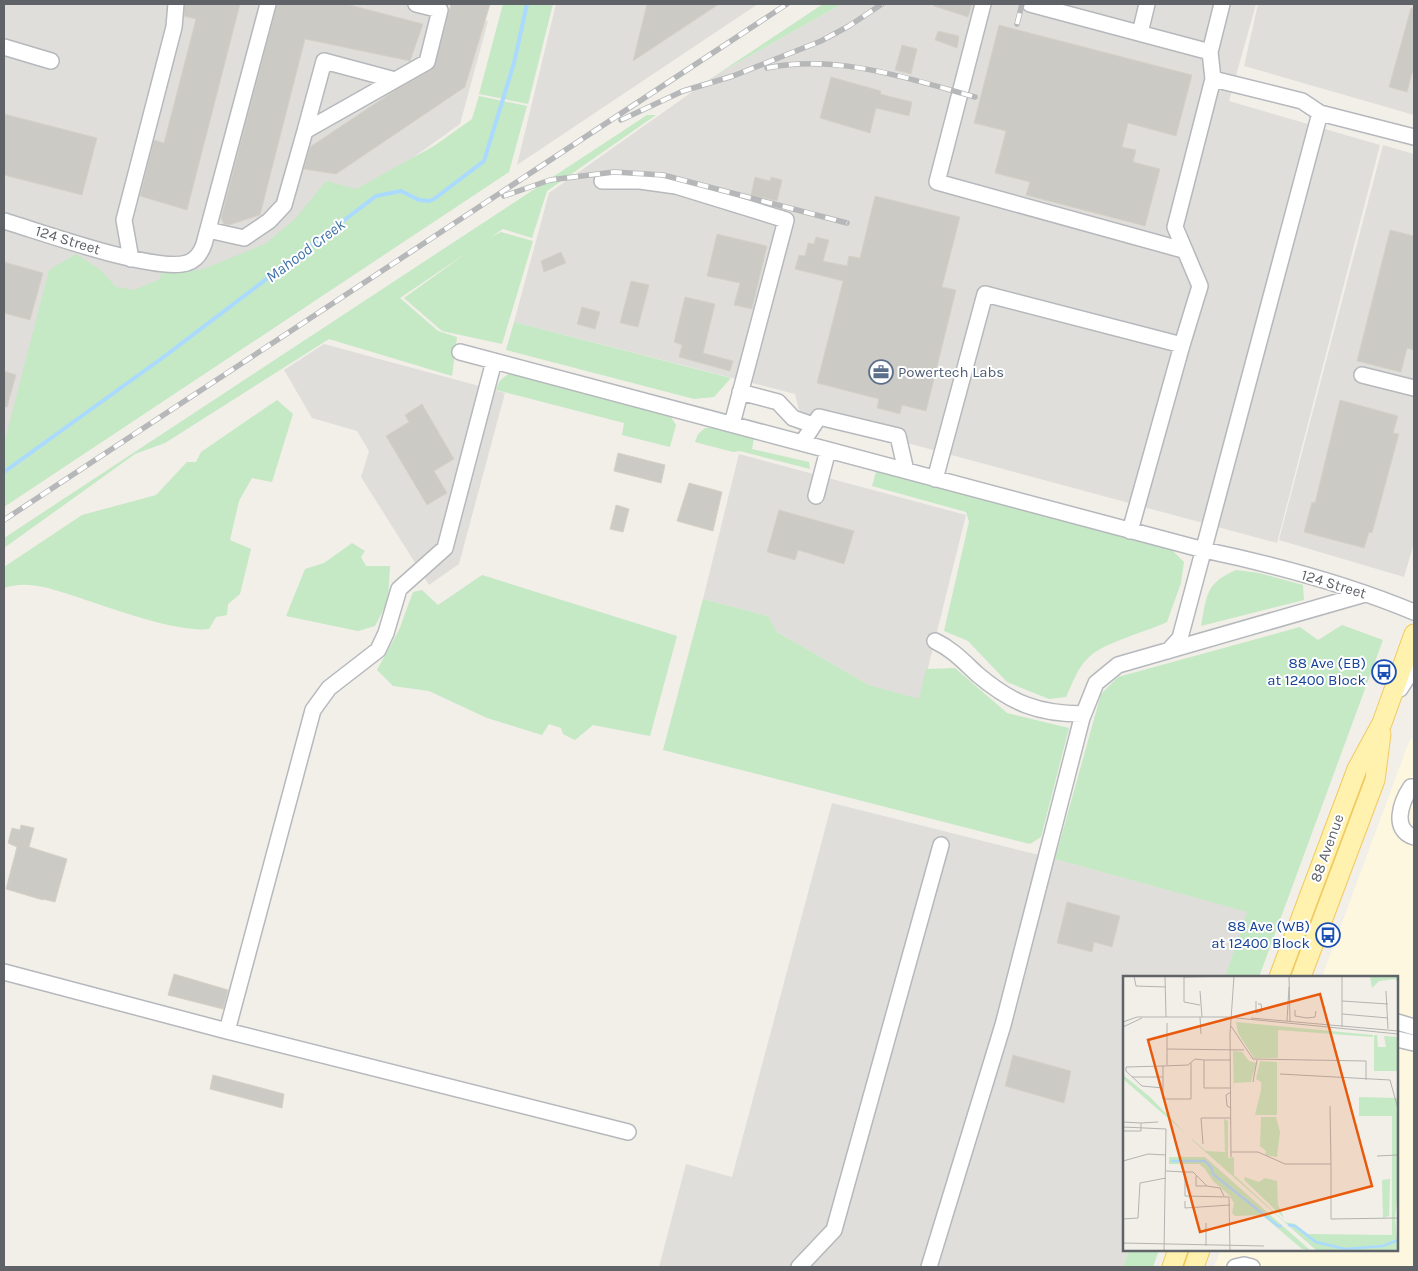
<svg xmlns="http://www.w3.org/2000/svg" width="1418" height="1271" viewBox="0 0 1418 1271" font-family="Karla,sans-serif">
<rect width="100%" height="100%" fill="#f1efe8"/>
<path fill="#fef7e0" d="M1410,739l4,1v527h-200l7,-17h176v-273h-75z"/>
<path fill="#e0deda" d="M4,4h431l53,17 -28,103 -456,327z
M556,4h202l-241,161z
M842,4h414l-27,97 151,44 -103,398 -477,-129 -5,-20 -281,-72 35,-129 167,-118z
M1258,4h156v111l-170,-49z
M1383,145l31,9v389l-10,34 -125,-37z
M324,344l181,49 -46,171 -30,21 -68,-108 8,-26 -12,-20 -45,-13 -28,-48z
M739,454l227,61 -46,185 -51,-15 -92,-53 -9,-16 -65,-17z
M832,803l223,56 193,53 -23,65h-101v273h5l-6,17h-464l27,-103 46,13z"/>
<path fill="#c5e8c5" d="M503,4h50l-25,100 -49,-10z
M823,4h19l-126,71z
M479,96l48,10 -18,66 -505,335v-63l45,-174 27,-16 25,16 15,17 18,3 26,-11 1,-6 40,-3 64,-26 29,-24 32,-39 30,8 78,-43 38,-27z
M647,115h9l-109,76 -15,47 -29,-9 -12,8 10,-5 32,9 -31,103 -60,-13 -38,-33 64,-46 -68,46 38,33 19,6 -5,39 -123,-37 -164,104 -30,11 -131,94v-10z
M514,322l217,56 -17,19 -20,2 -188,-49z
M514,372l155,42 7,11 -6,22 -48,-12 2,-12 -128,-33c2,-9 8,-15 18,-18z
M277,400l16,14 -21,68 -20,-4 -13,23 -9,39 21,9 -11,45 -12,10 -1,11 -11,2 -7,12c-34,4 -103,-23 -138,-34 -21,-7 -45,-15 -67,-7v-21l78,-52 74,-20 31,-33h9l5,-10z
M705,428h10l39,10 -2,11 57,13 1,7 -70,-18 -7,1 -38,-10 3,-8z
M876,472l10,1 285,76 13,13 -3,21 -14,39c-21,10 -62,20 -78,35 -11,10 -17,27 -23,40l-17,2 -42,-17 -39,-41 -24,-10 25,-109 -3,-10 -94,-26z
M352,543l13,8 -4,6 5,9h24l-2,35 -13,25 -17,5 -72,-15 19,-47 19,-6z
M1236,570l23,3 44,12 1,15 -103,26c6,-30 4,-43 35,-56z
M482,575l195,61 -27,100 -57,-11 -18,15 -12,-6 -2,-6 -12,-4 -7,11 -55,-17 -58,-27 -36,-5 -16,-16 22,-40 14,-38 9,-2 16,15z
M703,599l65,17 9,16 92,53 50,14 7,-30 29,-1 52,45 62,15 -28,109 -11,7 -367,-94z
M1342,625l41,15 -124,337h-34l22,-65 -192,-53 46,-165 17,-17 182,-50 18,13z
M1129,1250h30l-6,17h-30z"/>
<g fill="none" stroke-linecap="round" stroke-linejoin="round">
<path stroke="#aadaff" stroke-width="4" d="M4,472l161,-116 211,-160 25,-5 18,9 10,1 5,-2 50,-38 30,-98 13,-59"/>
</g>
<path fill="#cccac5" stroke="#d6d1c6" d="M185,4h55l-53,206 -47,-14 14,-56 10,3 32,-124 -12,-3z
M277,4h69l77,20 -13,37 -105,-22 -45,176 -31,10 -5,-1 -3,-6z
M451,4h39l-25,83 -129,87 -32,-5 6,-22 84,-56 40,-23z
M647,4h72l-86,57z
M934,4h38l-4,13 -34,-11z
M1411,8l3,1v64h-2l-5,19 -18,-5z
M999,25l193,50 -16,61 -48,-13 -6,24 14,3 -3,12 27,7 -15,57 -119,-31 4,-13 -35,-9 11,-42 -32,-8z
M938,31l21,5 -2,12 -22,-8z
M902,45l15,4 -6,25 -16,-4z
M831,77l50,14 -1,3 32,8 -3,14 -33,-8 -6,25 -50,-15z
M4,114l93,24 -15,57 -78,-20z
M755,177l15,4 1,-4 11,3 -5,21 -26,-6z
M875,196l85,21 -18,70 14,3 -30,121 -24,-6 -2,9 -23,-6 2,-9 -62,-16 26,-102 -48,-12 4,-14 6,1 3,-13 6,1 2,-7 13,3 -6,21 24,5 2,-10 11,2z
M1390,230l24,6v114l-7,-2 -6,24 -44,-11z
M717,234l50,12 -15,63 -18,-4 6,-22 -33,-7z
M561,252l5,11 -22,9 -3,-11z
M4,262l39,11 -13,47 -26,-7z
M631,281l18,4 -11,42 -18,-4z
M685,297l30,7 -12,49 30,8 -3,10 -51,-14 3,-12 -8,-3z
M582,307l18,5 -5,17 -18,-5z
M4,371l12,4 -9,32h-3z
M1340,400l58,16 -5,17 6,1 -27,99 -3,-1 -5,16 -60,-16 8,-30 3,1z
M422,404l32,55 -20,12 13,22 -20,12 -41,-69 23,-14 -4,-7z
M618,453l47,12 -4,18 -47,-12z
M689,483l33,9 -9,39 -36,-10z
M616,505l13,4 -6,23 -13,-3z
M779,510l75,21 -10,33 -46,-14 -3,10 -28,-8z
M21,825l13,3 -5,19 38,12 -12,43 -12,-3v1l-37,-11 11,-42 -9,-4 4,-15 8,2z
M1067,902l53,14 -8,31 -18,-5 -2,10 -35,-9z
M174,974l54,16 -5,19 -55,-14z
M1013,1055l58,16 -7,32 -59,-17z
M213,1075l71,19 -2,14 -72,-19z"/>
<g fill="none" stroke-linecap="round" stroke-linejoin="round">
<g stroke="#b5b8bc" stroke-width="18">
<path id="minor" d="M983,4l-46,178 246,68
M1030,4l180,48 3,27 -38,148 25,59 -18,59
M1140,33l7,-29
M4,47l47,14
M1210,52l12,-48
M1213,79l89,22 18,12
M305,131l19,-70 71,19
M602,181h38l36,5 110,34 -54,204
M4,221c38,11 150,52 183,42 9,-3 14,-10 17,-19l64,-240
M208,230l36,8 25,-17 15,-16 21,-74 122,-69 13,-52 -24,-6
M131,259l-7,-39 50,-193 2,-23
M460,352l744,198c72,15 143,34 210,62
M494,361l-49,187 -46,41 -13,44 -8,17 -49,38 -16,22 -86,321 401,101
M1362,375l52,13
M740,392l38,10 15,16 20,7
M802,443l17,-26 79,19 8,35
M935,479l50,-185 197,51 -52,186
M816,496l12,-46
M935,641c17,8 28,20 42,33 34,29 61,40 106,40
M1168,651l12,-13 140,-525 94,24
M1400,689l14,-22
M1414,787h-3c-10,15 -20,43 3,50
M4,972l223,59
M1397,1022l17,5
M1397,1039l17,4
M799,1267l35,-37 107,-385
M929,1267l74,-242 79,-307 14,-35 22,-18 247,-71
M1235,1267l9,-2 8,2"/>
</g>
<g stroke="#f2c960" stroke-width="21">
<path id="major" d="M1279,977l78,-208 25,-46 32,-89
M1301,977l74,-197 6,-46
M1172,1267l6,-17
M1194,1267l6,-17"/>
</g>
<use href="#minor" stroke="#fff" stroke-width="15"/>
<use href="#major" stroke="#fff2af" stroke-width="19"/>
<g stroke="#b6b7b8" stroke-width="5.5">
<path id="rail" d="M1017,24l5,-20
M767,68c71,-14 140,10 208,29
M621,120l62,-29 50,-15 88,-35 28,-15 33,-22
M504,196l46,-16 64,-8 49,3 184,48
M4,520l783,-516"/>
</g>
<use href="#rail" stroke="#fff" stroke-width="4" stroke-dasharray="11" stroke-linecap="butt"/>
</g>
<defs>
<g id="office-ring" transform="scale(1.25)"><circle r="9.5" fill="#fff" stroke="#5c6f8a" stroke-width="1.5"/><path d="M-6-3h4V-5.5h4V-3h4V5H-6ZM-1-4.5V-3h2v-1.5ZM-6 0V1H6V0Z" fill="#5c6f8a"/></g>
<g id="bus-ring" transform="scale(1.25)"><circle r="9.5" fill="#fff" stroke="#1a4fb4" stroke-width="1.5"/><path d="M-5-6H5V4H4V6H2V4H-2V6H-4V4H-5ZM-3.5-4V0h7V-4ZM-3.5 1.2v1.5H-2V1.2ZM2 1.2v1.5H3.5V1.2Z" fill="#1a4fb4"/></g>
</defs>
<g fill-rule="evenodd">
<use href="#office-ring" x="881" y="372"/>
<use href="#bus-ring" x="1384" y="672"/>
<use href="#bus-ring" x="1328" y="935"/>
</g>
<g text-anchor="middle" stroke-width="4" stroke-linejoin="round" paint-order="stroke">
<g font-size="15" fill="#5f6368" stroke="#fff">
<text transform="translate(68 240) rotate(17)" y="5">124 Street</text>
<text transform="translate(1334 584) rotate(17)" y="5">124 Street</text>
<text transform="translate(1327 848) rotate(-70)" y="5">88 Avenue</text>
</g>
<g font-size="15" fill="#4e5e75" stroke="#fff" text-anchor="start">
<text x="898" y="377">Powertech Labs</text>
</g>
<g font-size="15" fill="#164399" stroke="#fff" text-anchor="end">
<text x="1366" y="668">88 Ave (EB)<tspan x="1366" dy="17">at 12400 Block</tspan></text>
<text x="1310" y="931">88 Ave (WB)<tspan x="1310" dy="17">at 12400 Block</tspan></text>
</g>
<g font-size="16" font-style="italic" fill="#4174aa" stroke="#fff">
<text transform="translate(305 250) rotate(-37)" y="6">Mahood Creek</text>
</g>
</g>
<g transform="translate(1123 976)">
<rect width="275" height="275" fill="#f1efe8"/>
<path d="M247,0h28v6l-3,-3 -16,2 -7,7zM113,46l137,13v2l-95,-7v28h-24l-16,-25zM251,59h3l1,12h8l-2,-11 14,1v156l-3,24 3,34h-81l-125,-111v-1l14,12 19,1 -1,-33 4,2v37l6,-1v18l51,47 10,2 13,10 84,1v-119h-33v-19l38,1v-27h-23zM110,75l9,1 7,9 7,2 -5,19 -17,1v13zM137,85l17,1v53h-22l6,-25v-8l-5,-3zM0,99l27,22 34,35 -61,-53zM138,141h15l4,15 -3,25 -12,-2 1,-4 -6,-5zM46,181h36l106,94 -9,-2 -40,-34 -27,1 -3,-3 2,-10 -5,-8 -16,-14 -9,-13 -5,-4h-30zM122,201l14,5 6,-4 12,3 1,24 6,13 -40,-38zM267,203l-1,37 -6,2 -1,-38z" fill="#c5e8c5"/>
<path fill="none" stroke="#aadaff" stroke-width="2.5" d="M48,185h34l6,6 2,7 65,52h4M165,249l7,1 21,16 29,7 38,-3 15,-6"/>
<path fill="none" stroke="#b3b3b1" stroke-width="1" d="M11,0l2,10 30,1M42,0l1,41M166,0l1,46M219,0v51M77,15l2,26M263,15l2,38M133,25v12l6,-2 -1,-7h-3M219,25l46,3M77,29l-16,-3v-25l50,-1M172,34v6l12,2 8,-1 1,-6M219,38l46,4M77,41l1,17M128,42l147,13M164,45l2,-34M0,46l14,-5h90l171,17M44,47v26l77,1M108,50l22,33 113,2v19M0,51l19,-9M108,84h-27v28h27M68,87v36h-28v-33l25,-1 7,-6 9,1M44,89v-16M157,98l110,6 8,29M9,101h31M130,106l4,-22M40,112l-21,-2 -16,-15v-4l37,-1M108,116l-5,3 1,11 4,2M0,146l18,1v8h-18M18,147l17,-1M0,151l43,2 -2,122M80,168l-2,-26h30M108,176h27l27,12h46l-1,-58M254,180l21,-1M108,181l-1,-123 4,-58M0,185l25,-7 18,1M208,188v55l67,-1M43,195l19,1M73,200v10h11M101,220l-4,-8 -13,-2 -14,-14h-8v24l44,1 1,54M62,225v7l45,-3M0,243l15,-1 2,-35 26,-5M0,267l141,3M83,270v-23"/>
<path fill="#e8590c" fill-opacity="0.15" stroke="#e8590c" stroke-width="2.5" d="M197,18l52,192 -172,46 -52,-192z"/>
<rect width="275" height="275" fill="none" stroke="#5f6368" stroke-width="2.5"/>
</g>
<rect width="1418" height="1271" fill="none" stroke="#5f6368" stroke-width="10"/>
</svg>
